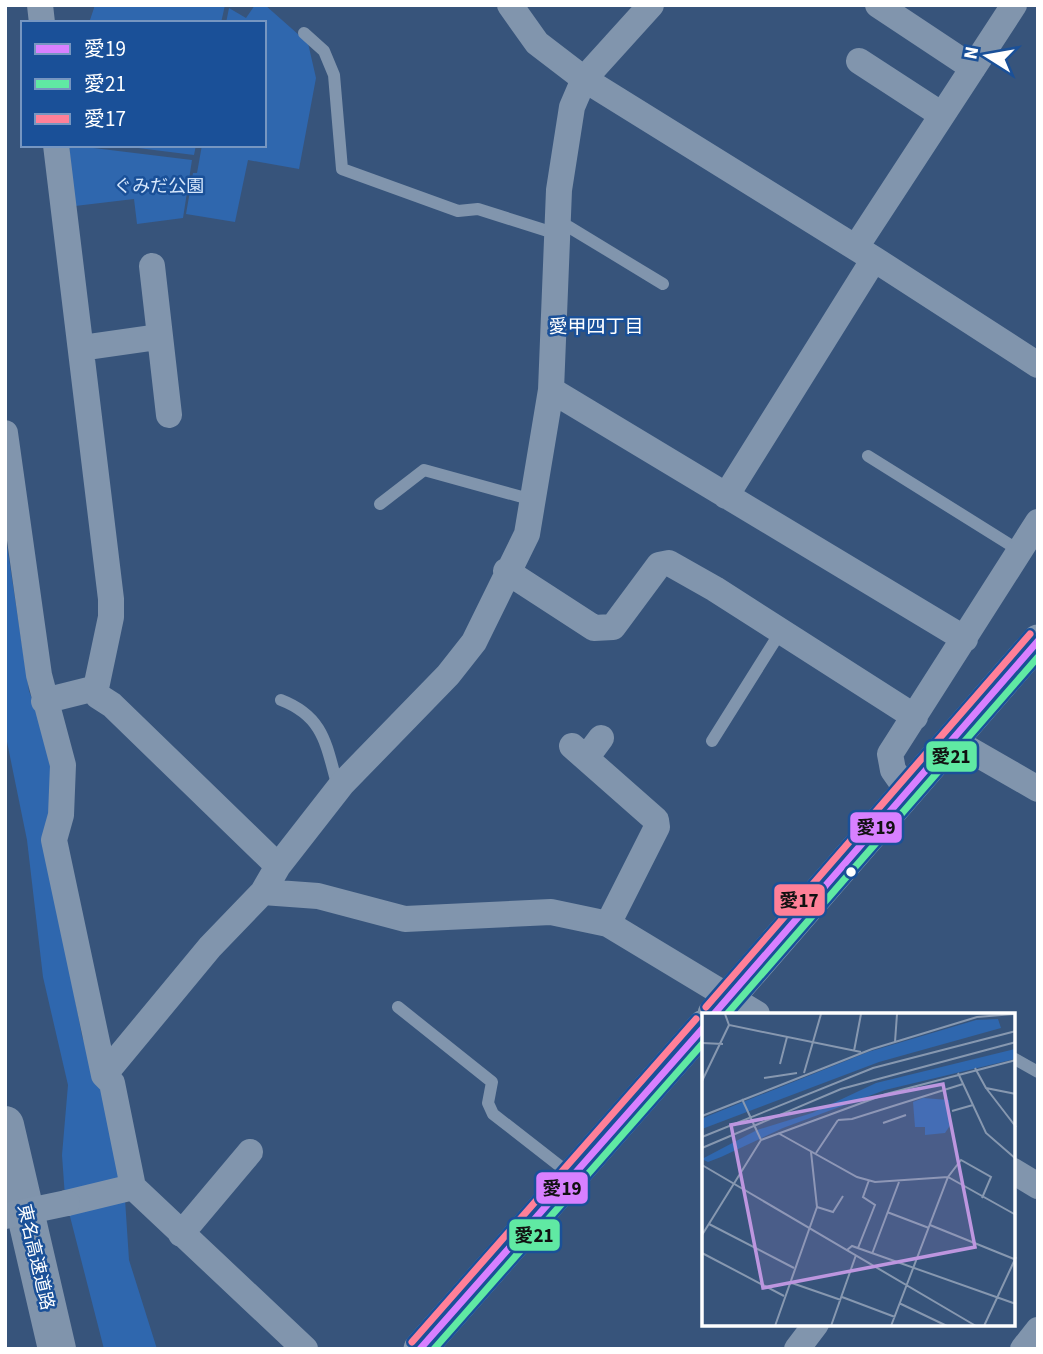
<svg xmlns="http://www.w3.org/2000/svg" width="1043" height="1354" viewBox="0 0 1043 1354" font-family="'Source Sans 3','Noto Sans JP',sans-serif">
<rect width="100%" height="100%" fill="#37547b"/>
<path fill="#2f67ae" d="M95,5h130l-4,18h-132z
M255,5h10l43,38 8,35 -17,91 -51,-9 -13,62 -49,-8 7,-41h4l5,-28h62v-122h-38l3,-15 17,10z
M69,145l123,15 -9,58 -46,6 -3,-25 -59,7z
M114,145h82l-2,10z
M5,532l24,159 28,73 -12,75 37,197 23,64 19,84 5,76 28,89h-53l-39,-152 -3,-42 6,-70 -25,-108 -16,-137 -22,-108z"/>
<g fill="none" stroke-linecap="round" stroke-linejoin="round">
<path stroke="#8195ad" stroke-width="12" d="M304,33l20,18 10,24 8,94 116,42 20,-2 79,25
M557,225l12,2 94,57
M868,456l152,95
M380,504l44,-34 109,30
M281,700c44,17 45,46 57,87
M712,741l69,-110
M398,1007l94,75 -4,21 5,11 77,60
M1013,1058l25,14"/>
<path stroke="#8195ad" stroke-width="26" d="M40,5l2,18
M510,5l27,38 47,36 290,180 164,106
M878,5l95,63
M859,61l83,54
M56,145l55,454v18l-15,71 2,8 14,9 166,161
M856,247l158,-242
M152,266l17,149
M81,348l77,-11
M551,390l414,249
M5,433l34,242 24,90 -2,50 -7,25 50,235 8,8 21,104 172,162
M726,496l148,-237
M506,571l88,57 19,-1 46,-62 10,-2 46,26 200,128
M44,701l52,-13
M951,739l87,50
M572,746l84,74 1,7 -49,97
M586,758l15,-20
M907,790l-14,-20 -3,-16 148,-232
M263,892l55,4 87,23 146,-7 57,12 149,90
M104,1075l106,-128 53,-55 15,-26 64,-82 106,-109 26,-33 53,-108 24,-144 8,-200 13,-83 12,-28 67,-74
M1013,1171l25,15
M67,1203l66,-16
M181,1234l69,-82
M797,1349l19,-25
M1023,1349l15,-19"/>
<path stroke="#8195ad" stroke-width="33" d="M714,1014l324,-373
M420,1349l284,-323"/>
<path stroke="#8094ac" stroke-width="38" d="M5,1125l52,224"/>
<path stroke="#8195ad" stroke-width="26" d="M5,1216l62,-13"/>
<g stroke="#1a5098" stroke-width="12">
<path id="bus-1" d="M714,1014l324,-373
M420,1349l284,-322"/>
</g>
<g stroke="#1a5098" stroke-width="12">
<path id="bus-2" d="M727,1014l311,-357
M434,1349l270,-307"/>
</g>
<g stroke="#1a5098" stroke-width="12">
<path id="bus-3" d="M706,1007l324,-373
M412,1342l284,-323"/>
</g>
<use href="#bus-1" stroke="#d880ff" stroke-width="7"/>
<use href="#bus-2" stroke="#60e9a3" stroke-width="7"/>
<use href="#bus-3" stroke="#ff8098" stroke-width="7"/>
</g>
<circle fill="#fff" stroke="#1a5098" stroke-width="2.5" cx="851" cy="872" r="6"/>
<g text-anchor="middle" stroke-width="5" stroke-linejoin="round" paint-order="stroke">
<g font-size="18" fill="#d6e7fc" stroke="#1a5098">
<text x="159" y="192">ぐみだ公園</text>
</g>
<g font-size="18" fill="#fff" stroke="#1a5098">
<text transform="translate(36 1257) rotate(77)" y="6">東名高速道路</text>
</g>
<g font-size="19" fill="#fff" stroke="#1a5098">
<text x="596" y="333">愛甲四丁目</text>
</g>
</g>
<g transform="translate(702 1013)">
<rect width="313" height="313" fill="#37547b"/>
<path d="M296,6l3,9 -122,34 -177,67v-10l6,-3 160,-64 108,-32zM313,36v10l-130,31 -102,38 -62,29 -13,5 -6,-3 55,-29 55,-17 64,-30zM221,85l26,2 2,24 -6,9 -20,2v-8h-10l-2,-25z" fill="#2f67ae"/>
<path fill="none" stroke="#8798b0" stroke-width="2" d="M23,1l4,11 132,27M193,29l2,-28M0,30l21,1M152,38l7,-37M78,51l7,-27M273,55l11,20 30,6M102,60l17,-59M256,60l28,60 30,26M62,65l33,-5M0,68l27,-56M284,75l30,39M40,86l19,41M250,98l21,-6M0,103l170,-67 105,-32 37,-3M136,107l14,-1 111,-35M181,110l23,-8M76,120l79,44 18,5 73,-5 68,38M0,124l171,-69 143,-37M0,135l139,-59 175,-47M114,140l22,-33M0,152l274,161M115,194l16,5 10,-16M185,199l42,16M7,211l85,44M228,212l84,34M0,222l59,-95 125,-46 130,-34M156,235l17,-43 -12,-8 6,-17M145,237l5,-4 164,58M0,240l82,43M170,241l27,-72M87,269l52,18M140,284l53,20M197,290l48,23M73,313l42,-119 -6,-55M129,313l25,-71M189,313l57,-149 13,-17 30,17 -9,21M282,313l32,-69"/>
<path fill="#bd96df" fill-opacity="0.15" stroke="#bd96df" stroke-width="3.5" d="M241,71l32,163 -212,41 -32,-163z"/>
<rect width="313" height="313" fill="none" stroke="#fff" stroke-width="3.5"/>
</g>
<g stroke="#1a5098" stroke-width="2.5">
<rect x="925" y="740" width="53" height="33" rx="7" fill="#60e9a3"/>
<rect x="849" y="811" width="54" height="33" rx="7" fill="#d880ff"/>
<rect x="773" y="883" width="53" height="34" rx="7" fill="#ff8098"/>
<rect x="535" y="1171" width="54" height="34" rx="7" fill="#d880ff"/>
<rect x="508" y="1218" width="53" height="34" rx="7" fill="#60e9a3"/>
</g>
<g font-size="19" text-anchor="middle" font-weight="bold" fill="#111">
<text x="951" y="763">愛21</text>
<text x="876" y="834">愛19</text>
<text x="799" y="907">愛17</text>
<text x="562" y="1195">愛19</text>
<text x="534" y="1242">愛21</text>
</g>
<rect width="1043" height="1354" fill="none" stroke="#ffffff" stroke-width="14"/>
<rect x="21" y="21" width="245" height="126" fill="#1a5098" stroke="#7696c1" stroke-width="2"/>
<rect x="35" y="44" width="35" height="10" fill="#d880ff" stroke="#7696c1" stroke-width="2"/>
<text x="84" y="56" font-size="21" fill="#ffffff">愛19</text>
<rect x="35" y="79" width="35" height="10" fill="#60e9a3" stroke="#7696c1" stroke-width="2"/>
<text x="84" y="91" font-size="21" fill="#ffffff">愛21</text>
<rect x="35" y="114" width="35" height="10" fill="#ff8098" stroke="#7696c1" stroke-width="2"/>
<text x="84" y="126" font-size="21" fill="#ffffff">愛17</text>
<g transform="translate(987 56) rotate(281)" stroke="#1a5098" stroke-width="5" paint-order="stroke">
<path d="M0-5L12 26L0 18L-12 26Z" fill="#ffffff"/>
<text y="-10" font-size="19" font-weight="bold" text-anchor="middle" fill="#ffffff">N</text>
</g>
</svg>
